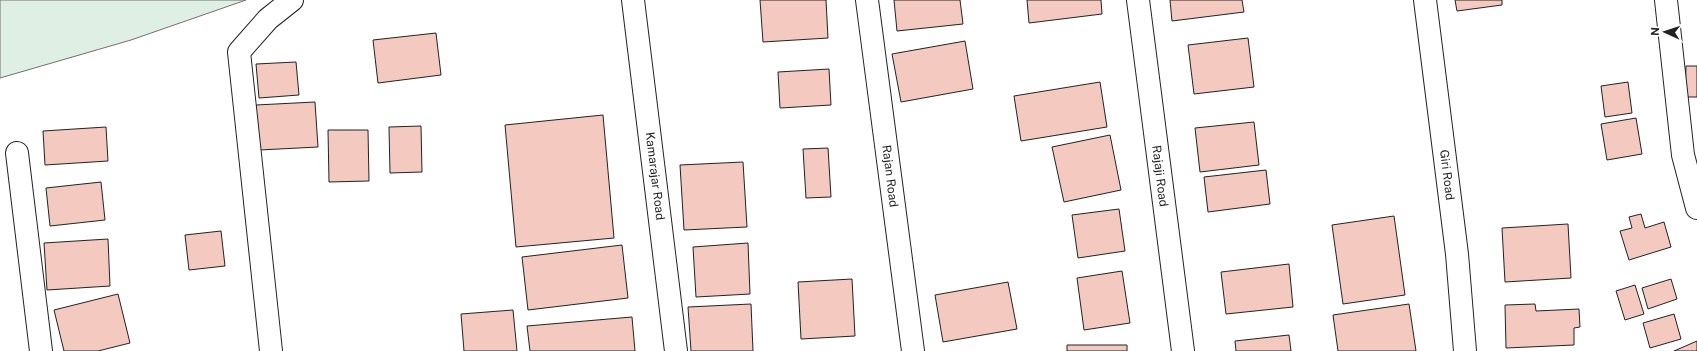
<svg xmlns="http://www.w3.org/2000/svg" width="1697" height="351" viewBox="0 0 1697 351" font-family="'Public Sans',sans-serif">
<rect width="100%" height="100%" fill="#fff"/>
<path fill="#e0efe3" stroke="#6f6f6f" d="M0,0h246l-115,40 -131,38z"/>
<path fill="#f3c9c0" stroke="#222" d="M760,0h66l2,38 -65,4z
M894,0h66l3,24 -66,7z
M1027,0h74l1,14 -73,9z
M1170,0h72l2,12 -72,9z
M1455,0h47v5l-45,6z
M436,33l5,42 -63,8 -5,-43z
M1248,38l6,49 -60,7 -6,-49z
M965,41l8,48 -72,13 -9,-48z
M296,62l3,33 -40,3 -3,-34z
M1686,66h11v31h-12z
M829,69l2,36 -51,3 -2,-36z
M1100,82l7,45 -86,14 -7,-45z
M1628,82l4,31 -27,4 -4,-31z
M315,102l3,45 -59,3 -3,-45z
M603,115l11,123 -98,9 -11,-122z
M1636,118l6,36 -35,6 -6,-36z
M1254,122l5,43 -59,7 -5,-44z
M421,126l1,46 -32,1 -1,-46z
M106,127l2,34 -63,4 -2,-34z
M328,130h40l1,51 -40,1z
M1110,135l11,55 -57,12 -12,-55z
M828,148l3,49 -25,1 -3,-49z
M743,162l4,65 -63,3 -4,-65z
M1266,170l4,34 -62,8 -4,-35z
M101,182l4,38 -55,6 -4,-38z
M1119,209l6,42 -47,7 -6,-43z
M1641,214l4,14 19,-6 7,25 -42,13 -9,-29 12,-3 -3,-11z
M1394,216l11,79 -62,9 -11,-79z
M1568,224l3,54 -66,4 -3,-54z
M221,231l4,35 -36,4 -4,-35z
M108,239l2,47 -63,4 -3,-47z
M748,243l2,51 -54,3 -3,-50z
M622,245l6,53 -100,12 -6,-53z
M1289,264l4,43 -67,7 -5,-42z
M1122,271l8,52 -46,7 -7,-52z
M852,279l3,57 -54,3 -3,-57z
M1671,279l6,20 -29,10 -6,-21z
M1008,282l9,47 -74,13 -8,-47z
M1635,285l9,29 -19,6 -9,-29z
M118,294l12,49 -32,8h-34l-10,-41z
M751,304l2,47h-62l-3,-44z
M1409,304l7,47h-78l-5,-36z
M1535,304l1,7 43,-2 1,18 -6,1v17l-68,3 -1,-43z
M513,310l4,41h-53l-3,-37z
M1674,314l7,25 -31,9 -7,-25z
M632,317l3,34h-105l-3,-25z
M1289,335l2,16h-55l-1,-10z
M1697,341v10h-23z
M1067,345h60v6h-60z"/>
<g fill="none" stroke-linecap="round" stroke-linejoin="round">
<g stroke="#222" stroke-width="24">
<path id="minor" d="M633,0l43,351
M867,0l46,351
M1138,0l45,351
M1425,0l32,254 8,97
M1666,0l17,155 14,53
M17,153l24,198
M271,351l-32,-299 29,-33 24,-19"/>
</g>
<use href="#minor" stroke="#fff" stroke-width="22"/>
</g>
<g text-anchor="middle" stroke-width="3" stroke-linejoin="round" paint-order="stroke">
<g font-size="12" fill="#222" stroke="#fff">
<text transform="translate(1447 175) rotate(83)" y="4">Giri Road</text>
<text transform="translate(655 176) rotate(83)" y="4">Kamarajar Road</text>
<text transform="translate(890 176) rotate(83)" y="4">Rajan Road</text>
<text transform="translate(1160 176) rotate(83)" y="4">Rajaji Road</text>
</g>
</g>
<g transform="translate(1665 32) rotate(273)" stroke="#ffffff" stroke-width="3" paint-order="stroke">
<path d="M0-3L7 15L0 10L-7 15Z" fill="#222222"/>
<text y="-6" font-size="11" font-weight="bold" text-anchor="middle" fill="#222222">N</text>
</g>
</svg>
